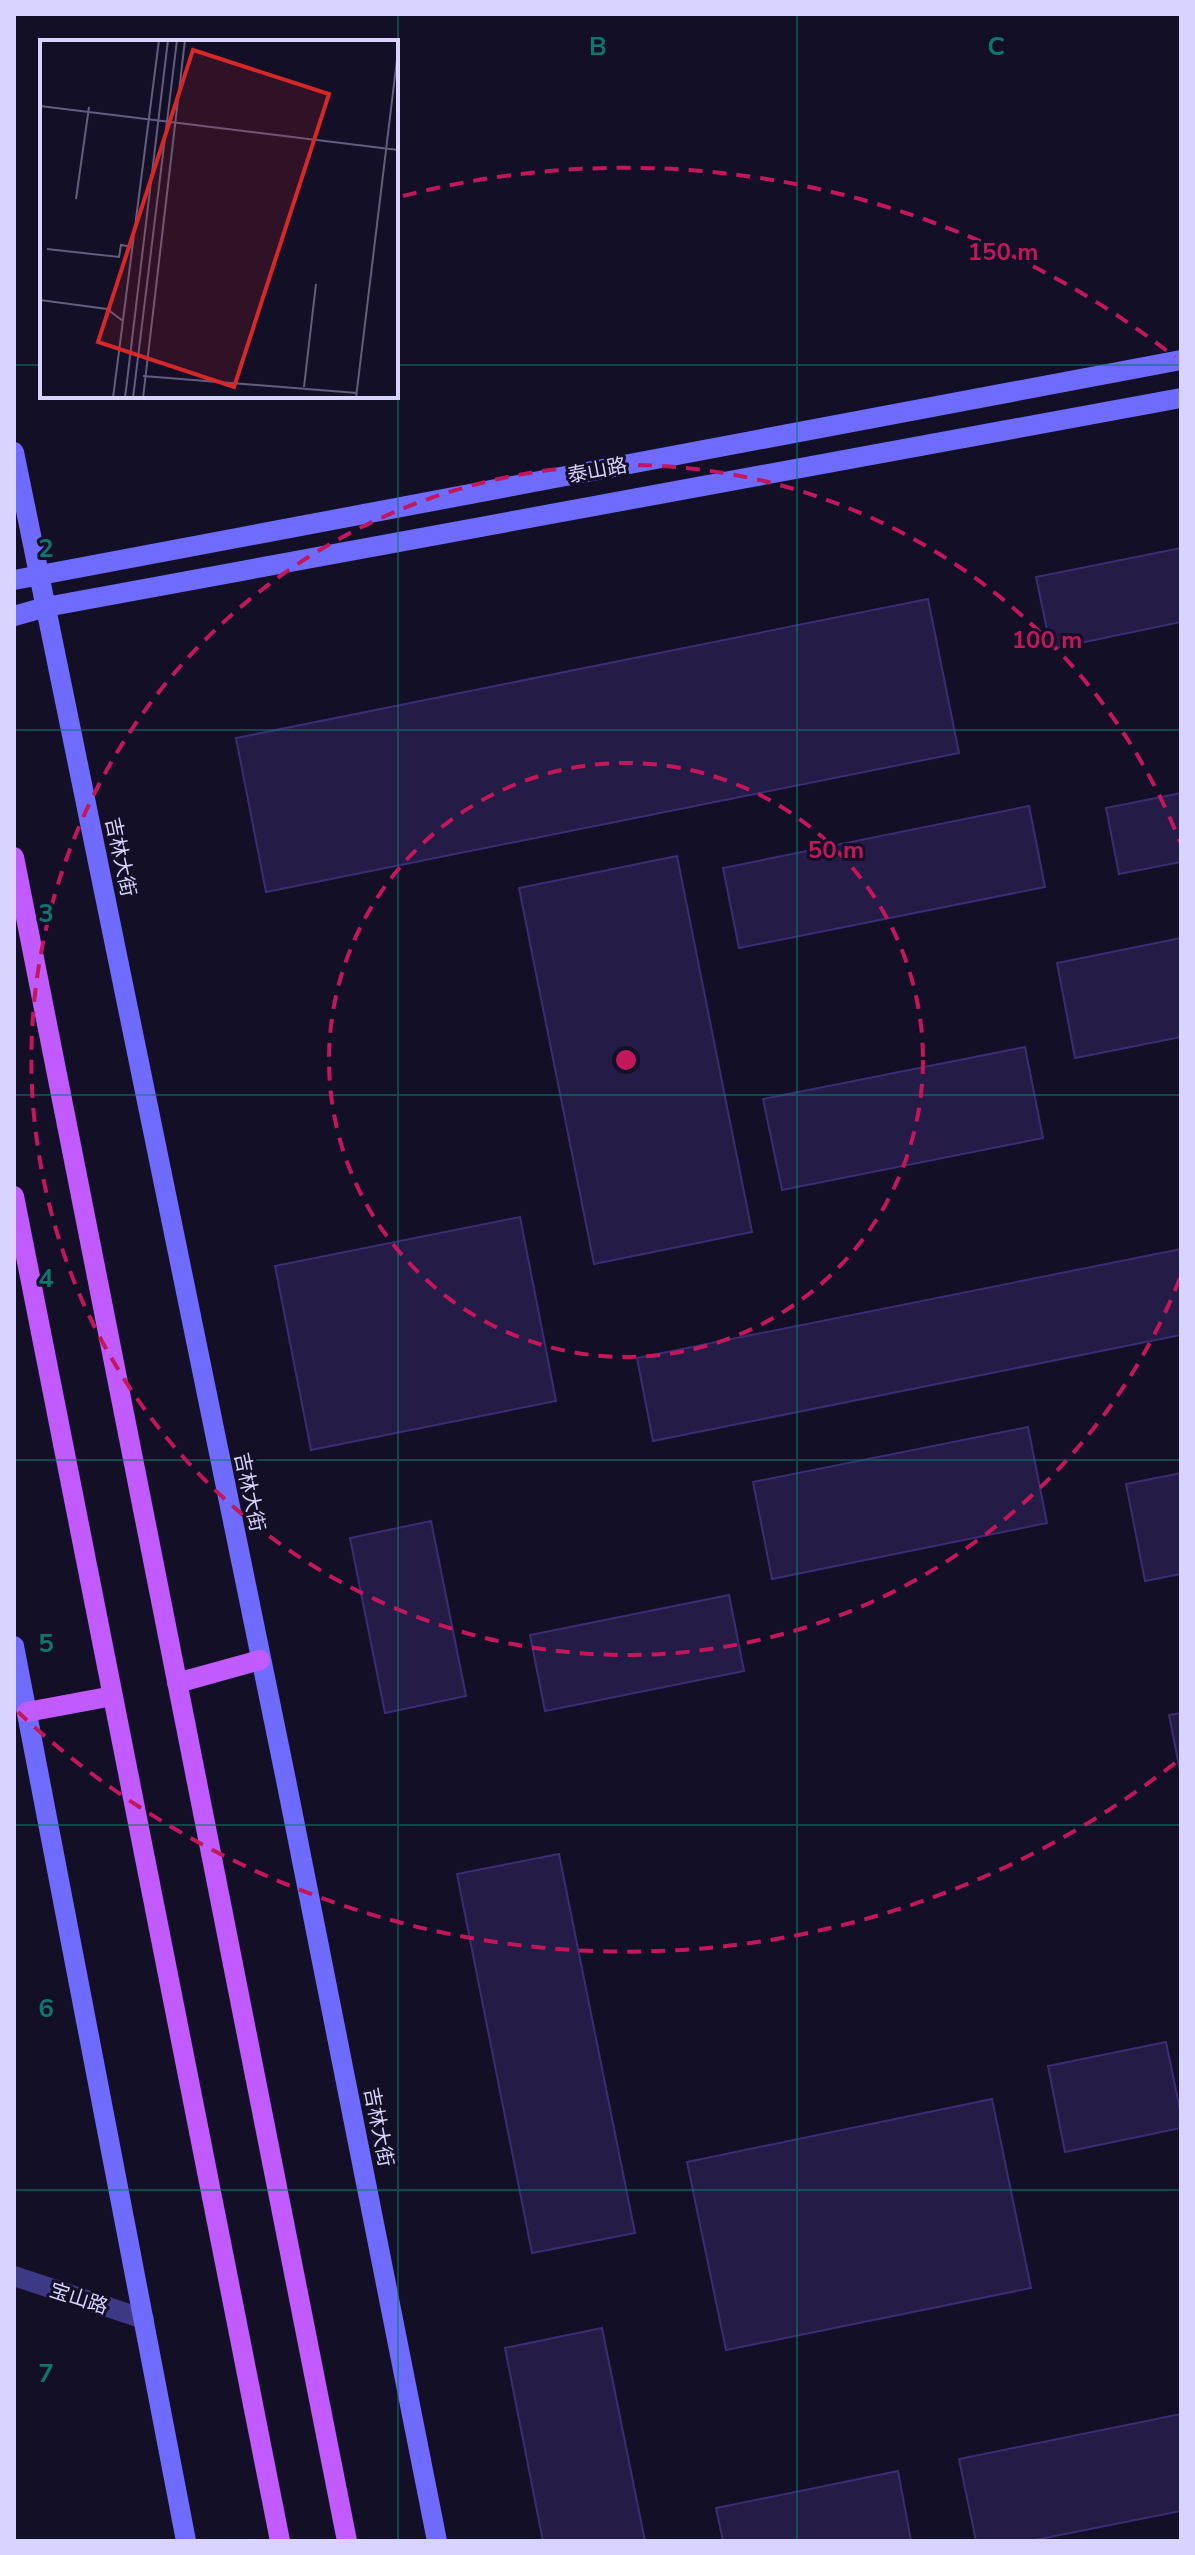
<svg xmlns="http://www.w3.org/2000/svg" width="1195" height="2555" viewBox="0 0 1195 2555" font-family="'Nunito Sans','Noto Sans SC',sans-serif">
<rect width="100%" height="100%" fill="#130f26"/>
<path fill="#241b47" stroke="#3b2d73" stroke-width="2" d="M1181,548v74l-130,27 -15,-72z
M928,599l31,154 -693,139 -30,-154z
M1181,793v69l-62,12 -13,-66z
M1029,806l16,81 -306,61 -16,-80z
M677,856l75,376 -158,32 -75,-376z
M1181,938v99l-106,21 -18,-95z
M1025,1047l18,91 -261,52 -19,-91z
M520,1217l36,184 -245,49 -36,-184z
M1181,1249v86l-528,106 -16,-83z
M1028,1427l19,96 -275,56 -19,-97z
M1181,1473v101l-36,7 -19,-97z
M431,1521l35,175 -81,17 -35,-175z
M729,1595l15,76 -199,40 -15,-76z
M1181,1713v63l-12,-61z
M559,1854l76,379 -103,20 -75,-379z
M1166,2042l15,72v14l-116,24 -17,-86z
M992,2099l39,189 -305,62 -39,-188z
M602,2328l43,213h-102l-38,-193z
M1181,2414v97l-151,30h-54l-17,-82z
M898,2471l13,70h-188l-7,-33z"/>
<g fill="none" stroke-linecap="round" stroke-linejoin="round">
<path stroke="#3d3a85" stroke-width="20" d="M14,2276l130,43"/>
<path stroke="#6f6bff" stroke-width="20" d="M14,452l272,1328 151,761
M14,580l1167,-220
M14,616l32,-9 1135,-209
M14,1646l172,895"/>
<path stroke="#c25bff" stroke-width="20" d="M14,857l333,1684
M14,1196l266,1345
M177,1683l83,-23
M27,1712l86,-16"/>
</g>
<path fill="none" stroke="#0f766e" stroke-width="2" stroke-opacity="0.55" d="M398,14v2527M797,14v2527M14,365h28M396,365h785M14,730h1167M14,1095h1167M14,1460h1167M14,1825h1167M14,2190h1167"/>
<g fill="none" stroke="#c2185b" stroke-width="4" stroke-dasharray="14 10">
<circle cx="626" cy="1060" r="297"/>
<path d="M1180 1278A595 595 0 1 1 1180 842"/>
<path d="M1175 1763A892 892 0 0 1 18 1712M403 196A892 892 0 0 1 1175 357"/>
</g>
<g text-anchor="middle" stroke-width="6" stroke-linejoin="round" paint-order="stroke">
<g font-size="20" fill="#d9d4ff" stroke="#130f26">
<text transform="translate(597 470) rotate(-11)" y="7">泰山路</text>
<text transform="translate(121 857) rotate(78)" y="7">吉林大街</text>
<text transform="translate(250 1492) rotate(78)" y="7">吉林大街</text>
<text transform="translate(379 2127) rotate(79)" y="7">吉林大街</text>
<text transform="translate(79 2298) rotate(18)" y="7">宝山路</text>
</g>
</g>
<g transform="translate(40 40)">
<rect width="358" height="358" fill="#130f26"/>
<path fill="none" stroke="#625e7d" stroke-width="2" d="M0,66l358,44M36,159l13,-92M7,209l72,8 2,-12 11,2M0,260l67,9 16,12M103,336l214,17M264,347l12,-103M73,358l46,-358M85,358l43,-358M93,358l44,-358M103,358l42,-358M316,358l42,-347"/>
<path fill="#d62828" fill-opacity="0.15" stroke="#d62828" stroke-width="4" d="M153,10l136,44 -95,293 -136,-45z"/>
<rect width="358" height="358" fill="none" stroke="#d9d4ff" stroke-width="4"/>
</g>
<g font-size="26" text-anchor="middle" font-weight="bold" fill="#0f766e" stroke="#130f26" stroke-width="6" stroke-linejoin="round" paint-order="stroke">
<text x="598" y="55">B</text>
<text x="996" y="55">C</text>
<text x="46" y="557">2</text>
<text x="46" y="922">3</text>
<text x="46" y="1287">4</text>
<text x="46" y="1652">5</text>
<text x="46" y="2017">6</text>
<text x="46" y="2382">7</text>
</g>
<circle cx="626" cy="1060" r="12" fill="#c2185b" stroke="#130f26" stroke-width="4"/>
<g font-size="24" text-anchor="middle" font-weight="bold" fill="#c2185b" stroke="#130f26" stroke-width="6" stroke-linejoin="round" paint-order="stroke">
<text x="1003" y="260">150 m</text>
<text x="1047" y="648">100 m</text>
<text x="836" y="858">50 m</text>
</g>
<rect width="1195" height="2555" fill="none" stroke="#d9d4ff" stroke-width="32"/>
</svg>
